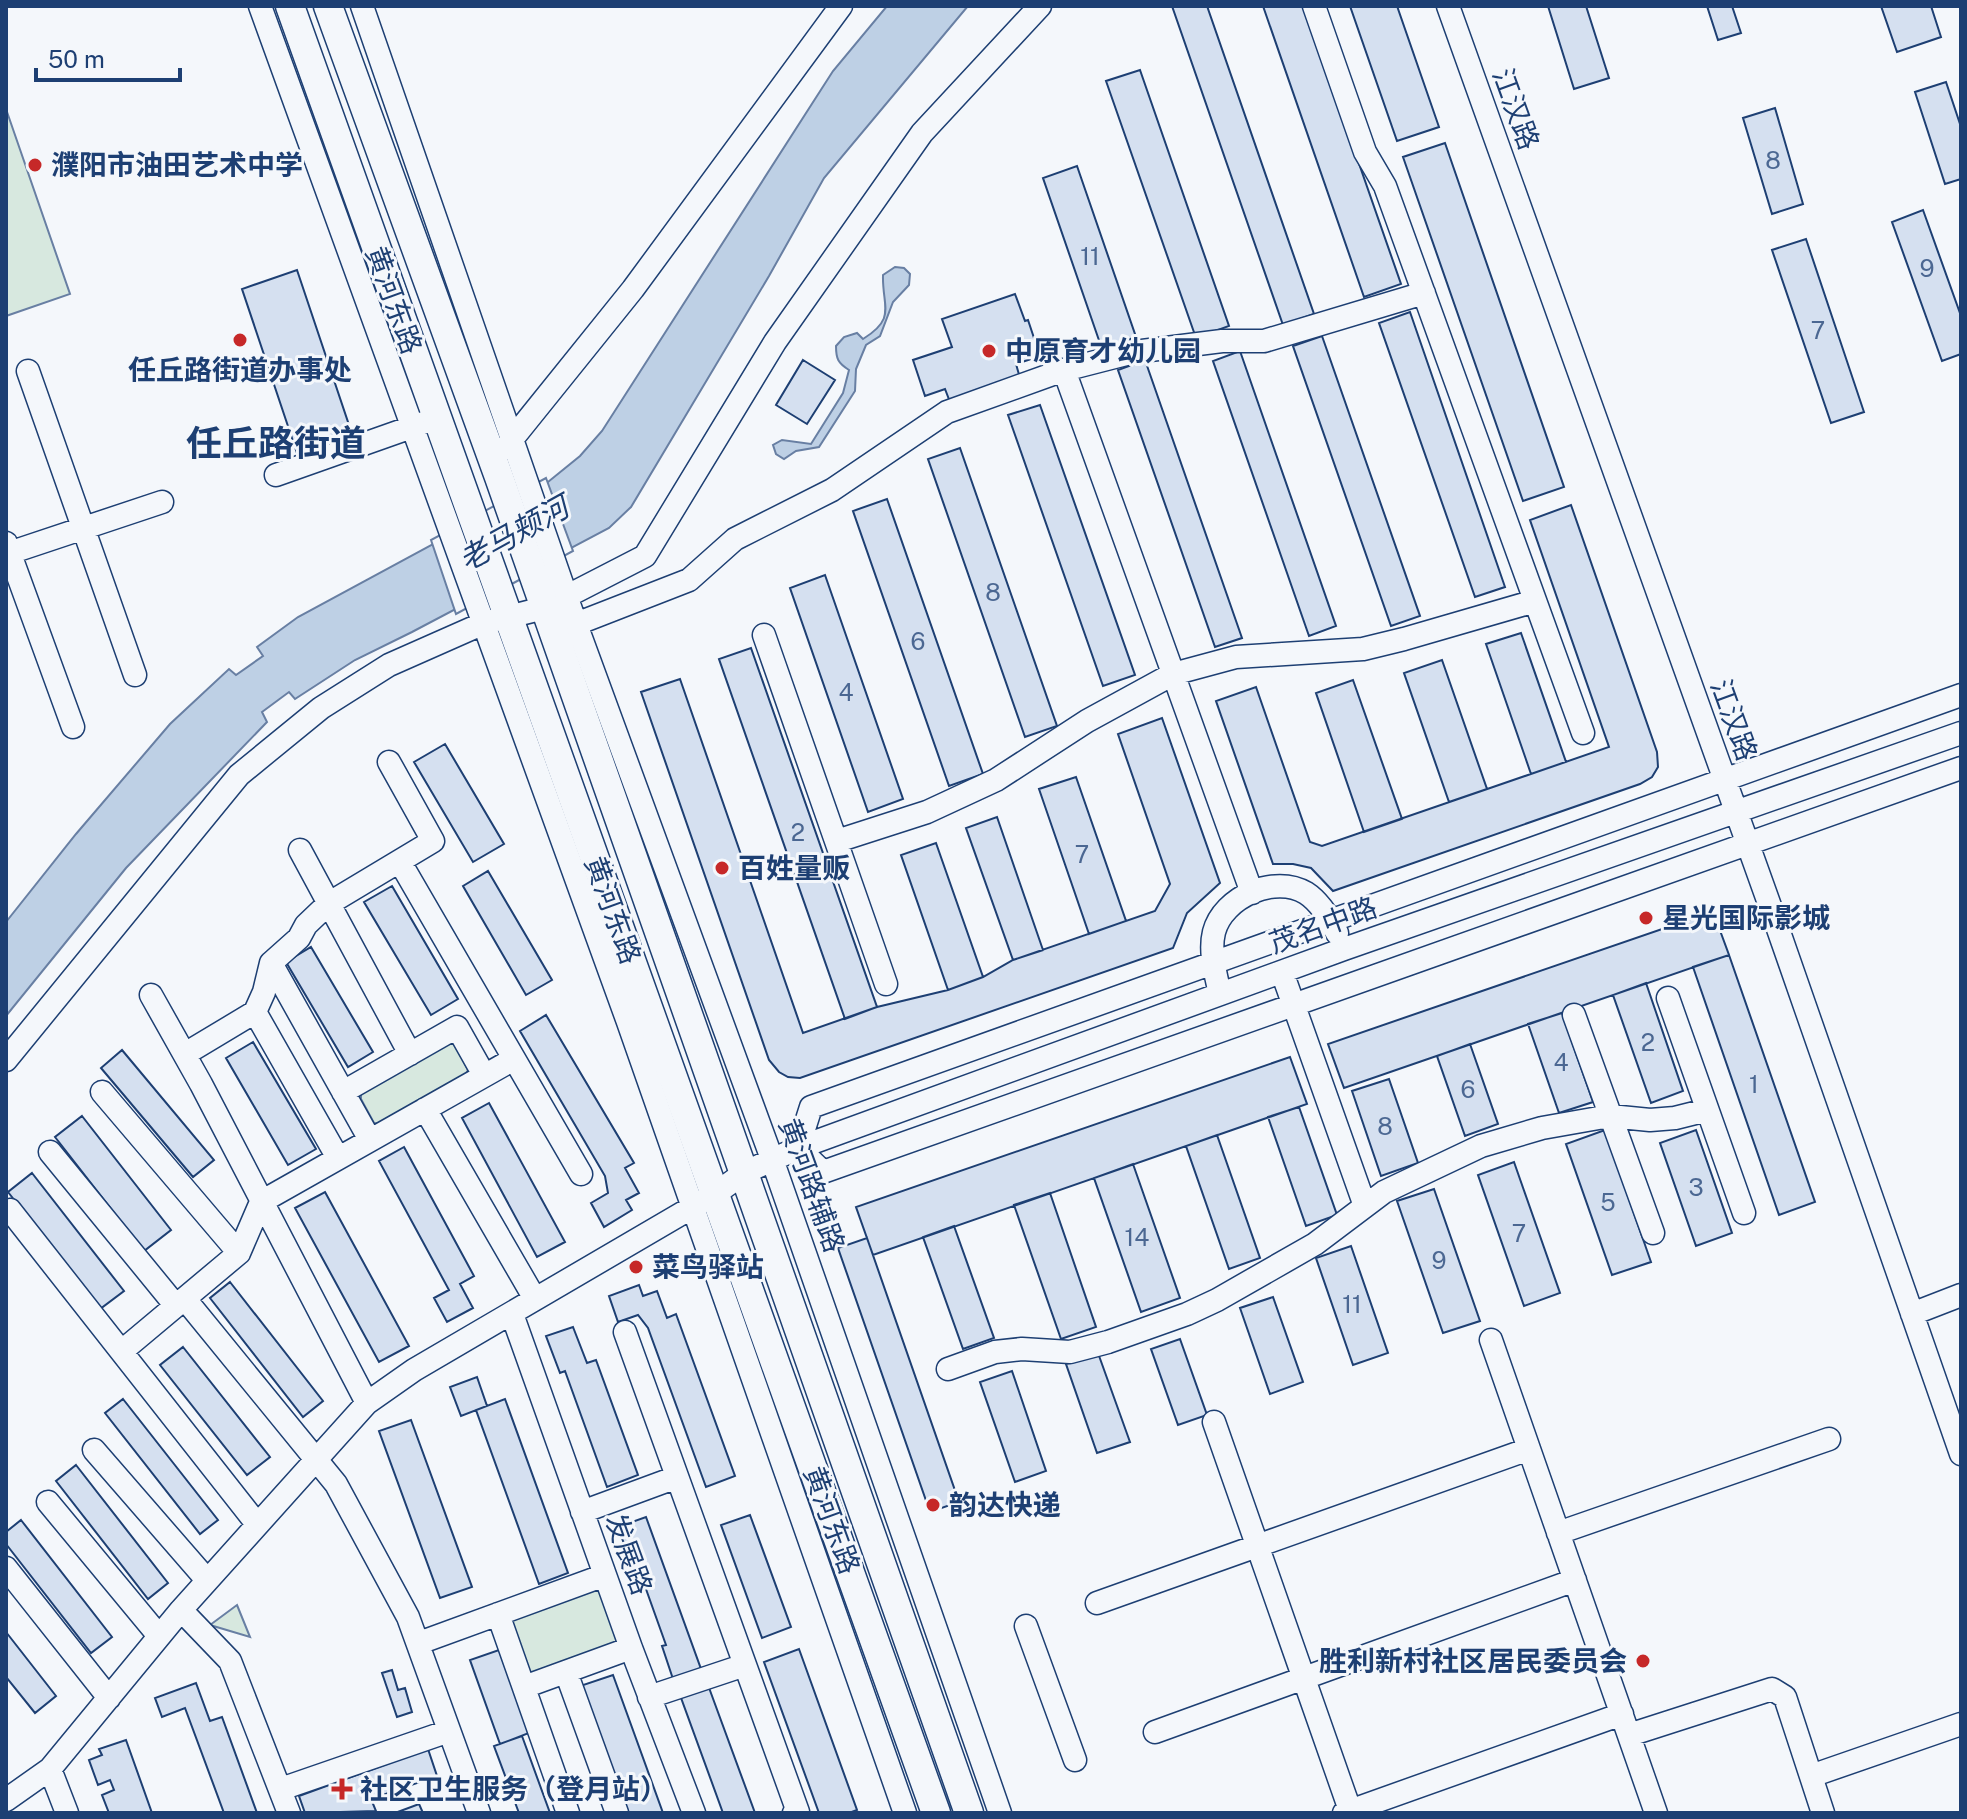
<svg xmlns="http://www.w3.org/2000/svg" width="1967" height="1819" viewBox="0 0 1967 1819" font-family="'Public Sans','Noto Sans SC',sans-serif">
<rect width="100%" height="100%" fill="#f4f7fb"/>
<path fill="#d7e8df" stroke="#687fa3" stroke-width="2" d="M6,109l64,185 -64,22z
M445,1042h9l14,28 -4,8 -82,46 -8,-1 -13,-24v-8z
M593,1584l11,3 17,51 -9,13 -85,30 -21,-66z
M237,1605l13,32 -40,-12z"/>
<path fill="#bed0e5" stroke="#687fa3" stroke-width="2" d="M887,6h81l-144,172 -55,98 -138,231 -22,21 -197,104 -57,28 -60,39 -6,-7 -27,20 5,10 -141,146 -120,148v-94l70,-88 94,-110 59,-55 7,6 27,-19 -6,-9 41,-30 250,-135 32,-26 22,-25 231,-360z
M895,267l9,1 6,6 -1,11 -16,17 -13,34 -14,9 -10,24 -1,22 -36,56 -23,4 -12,8 -8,-5 -3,-9 9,-5 29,4 32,-51 6,-23c-11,-7 -13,-11 -13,-24l8,-9 13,-4 6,6c34,-21 19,-32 20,-64z"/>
<path fill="#f4f7fb" stroke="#687fa3" stroke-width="2" d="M546,478l27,73 -117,63 -25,-74z"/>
<path fill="#d5e0f0" stroke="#1d3f73" stroke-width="2" d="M1172,6h35l107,308 -31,11z
M1263,6h41l97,278 -37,13z
M1350,6h47l42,121 -42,14z
M1548,6h38l23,72 -35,11z
M1707,6h25l9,27 -23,7z
M1881,6h50l10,31 -44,15z
M1140,70l89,256 -33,12 -90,-257z
M1946,82l15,45v52l-16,5 -30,-92z
M1775,108l28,96 -31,10 -29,-96z
M1445,143l119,344 -41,14 -120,-344z
M1077,166l59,171 -34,12 -59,-171z
M1923,210l38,106v38l-19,7 -50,-139z
M1806,239l58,173 -33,11 -59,-173z
M297,270l56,167 -55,19 -56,-167z
M1015,294l10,27 3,-1 12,36 -24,8 4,14 -70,24 -5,-13 -20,7 -12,-36 39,-13 -10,-28z
M1410,312l95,275 -30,10 -96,-274z
M1322,336l98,280 -29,10 -98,-280z
M1240,351l96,275 -27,10 -96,-275z
M803,360l32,20 -28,44 -31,-19z
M1145,360l97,278 -27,9 -97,-277z
M1040,405l95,270 -32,11 -95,-271z
M960,448l97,278 -32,11 -97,-278z
M887,499l96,275 -34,12 -96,-275z
M1571,505l86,247 1,15 -6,10 -12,7 -307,107 -22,-23 -18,-4h-20l-57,-163 40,-14 54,155 12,4 287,-99 -79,-227z
M825,575l78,224 -35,13 -78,-224z
M1521,633l45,129 -35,12 -45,-130z
M751,648l126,359 -32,12 -126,-360z
M1442,660l45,129 -38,13 -45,-129z
M680,679l123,354 74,-26 71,-17 35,-13 30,-17 142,-49 15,-27 -52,-150 44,-16 58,165 -33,30 -14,35 -373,130 -12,-1 -9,-5 -10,-12 -128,-368z
M1353,680l49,139 -38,13 -48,-139z
M445,744l59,100 -31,18 -59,-100z
M1076,777l50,144 -37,13 -50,-145z
M997,817l46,133 -30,10 -47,-132z
M936,843l47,134 -35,13 -47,-135z
M488,871l64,109 -26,15 -63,-109z
M392,886l66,113 -27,16 -67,-113z
M1707,916l11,9 11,30 -385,133 -16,-44 369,-127z
M311,947l62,105 -25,15 -62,-105z
M1729,955l86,247 -36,13 -86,-248z
M1646,983l37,108 -32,12 -38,-108z
M1562,1013l31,89 -34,11 -31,-89z
M546,1015l88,148 -9,5 14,25 -13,7 6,10 -28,17 -13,-24 17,-10 -3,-17 -85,-145z
M253,1042l63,107 -28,16 -62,-107z
M1470,1044l28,80 -33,12 -28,-80z
M122,1050l92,110 -21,17 -92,-109z
M1290,1057l17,47 -434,151 -17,-48z
M1389,1079l29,84 -37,13 -29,-85z
M489,1103l76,139 -28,15 -75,-139z
M1299,1107l38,108 -31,11 -38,-109z
M82,1116l89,114 -27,21 -89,-114z
M1605,1130l46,132 -39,13 -46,-131z
M1696,1130l36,103 -36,13 -36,-103z
M1217,1135l43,123 -31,11 -43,-123z
M404,1147l70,129 -14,8 13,24 -26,14 -13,-24 15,-8 -70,-129z
M1514,1162l46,131 -36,13 -46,-131z
M1133,1164l47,134 -39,14 -47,-134z
M32,1173l92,118 -24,18 -92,-117z
M1434,1189l46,132 -37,12 -46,-132z
M325,1192l84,154 -30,16 -84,-154z
M1050,1193l46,134 -35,12 -47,-134z
M954,1226l40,112 -31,11 -40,-112z
M867,1238l92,264 -29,10 -92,-264z
M1351,1246l37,107 -35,12 -37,-107z
M230,1282l93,119 -20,16 -93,-119z
M639,1285l4,11 14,-5 10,27 9,-4 59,162 -29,11 -58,-159 -10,-13 -20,7 -9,-26z
M1273,1297l30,85 -33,12 -30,-86z
M573,1327l14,36 9,-3 42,115 -31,12 -42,-116 -5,2 -14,-37z
M1180,1339l27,76 -29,10 -27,-76z
M183,1347l87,110 -23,18 -87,-110z
M1098,1353l32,89 -33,11 -31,-89z
M1012,1371l34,100 -31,11 -35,-100z
M477,1377l10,29 -26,10 -11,-29z
M123,1399l95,121 -18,14 -95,-121z
M505,1399l63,174 -29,11 -63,-174z
M411,1420l61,167 -32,11 -61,-167z
M76,1465l92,118 -20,16 -92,-118z
M750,1515l41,112 -29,11 -41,-113z
M646,1517l55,152 -28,10 -11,-33 4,-1 -34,-95 -5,2 -9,-25z
M21,1520l91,117 -21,16 -85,-109v-12z
M6,1632l50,64 -21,17 -29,-36z
M799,1649l58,161 -8,3h-30l-55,-151z
M499,1650l30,83 -29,11 -30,-84z
M392,1670l6,20 7,-2 7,24 -15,5 -15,-44z
M613,1675l50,138h-37l-46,-127z
M196,1683l14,38 12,-4 35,96h-33l-39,-105 -23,9 -7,-19z
M708,1685l47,128h-32l-43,-118z
M522,1736l28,77h-31l-25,-67z
M126,1740l26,73h-43l-7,-18 12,-5 -4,-10 -12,5 -9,-25 13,-5 -3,-6z
M428,1749l9,27 -66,23 5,12 -71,2 -6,-17z
M419,1804l4,9h-28z"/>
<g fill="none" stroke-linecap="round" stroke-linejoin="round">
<g stroke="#1d3f73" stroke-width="25">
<path id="minor" d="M260,6l368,1016 277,791
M362,6l214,618 196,535 228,654
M1314,6l51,146 20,34 198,547
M1448,6l322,900 191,548
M1064,370l188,523
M28,371l107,304
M505,448l128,-159 208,-283
M276,475l150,-53
M6,543l67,184
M6,554l156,-52
M576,624l113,-44 46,-41 97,-49 115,-78 117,-42 70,-18 88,-11h42l160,-48
M764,635l122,349
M1961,695l-1150,412 -13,41 25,24 1138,-404
M837,841l90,-29 69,-32 91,-59 86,-47 63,-17 127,-8 41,-10 131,-38
M300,850l110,204
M400,862l181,312
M271,963l99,177
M1282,972l83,234
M1220,994c-4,-19 -11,-42 -6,-62 9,-35 61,-58 92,-39 14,9 24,26 31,40
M151,995l50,89 166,319
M1668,998l76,215
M255,1012l83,146
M1574,1015l79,218
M185,1054l70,-42 9,-20 7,-29 28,-25 7,-13 22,-21 105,-63 -44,-79
M6,1060l233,-285 82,-67 68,-43 95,-42 60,-15 101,-52 130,-214 147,-209 118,-127
M102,1092l137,161
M343,1092l114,-65 27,48
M425,1109l110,190
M50,1152l126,154
M10,1210l247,314
M185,1299l151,185 72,133 71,196
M512,1314l119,334 63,165
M1912,1314l49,-19
M625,1332l173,480 -4,1
M1491,1340l165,473
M122,1351l117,-98 22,-51 253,-143
M948,1369l47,-17 27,-3 48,3 38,-10 79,-28 30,-14 98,-56 69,-52 97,-46 61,-18 68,-12 40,4 25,-2 32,-8
M1214,1422l137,391
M94,1450l113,130
M48,1502l111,134
M582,1512l95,-35
M1558,1533l271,-94
M6,1568l103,130
M1097,1603l432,-154
M181,1610l49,51 59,152
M498,1614l70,199
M1026,1626l49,134
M419,1643l186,-68
M566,1672l51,141
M524,1687l107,-39
M649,1697l96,-32
M1155,1732l420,-152
M1629,1735l143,-46 13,8 38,116
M50,1769l17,44
M1811,1776l150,-52
M281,1789l168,-58
M6,1800l44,-31 131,-159 186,-207 47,-33 301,-176 29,-21 54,-25 546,-199 617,-216
M1344,1813l278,-99"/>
</g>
<g stroke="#1d3f73" stroke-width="31">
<path id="major" d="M290,6l646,1807
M328,6l171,471 470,1336"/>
</g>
<use href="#minor" stroke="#f4f7fb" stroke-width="22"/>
<use href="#major" stroke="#f4f7fb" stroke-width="28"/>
</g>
<g fill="#c62828" stroke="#f4f7fb" stroke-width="3">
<circle cx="35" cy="165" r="8"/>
<circle cx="240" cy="340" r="8"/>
<circle cx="989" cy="351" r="8"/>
<circle cx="722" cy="868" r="8"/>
<circle cx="1646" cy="918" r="8"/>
<circle cx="636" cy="1267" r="8"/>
<circle cx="933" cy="1505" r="8"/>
<circle cx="1643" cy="1661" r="8"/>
<path d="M338 1777h8v8h8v8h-8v8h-8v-8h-8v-8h8z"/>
</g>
<g text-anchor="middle" stroke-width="6" stroke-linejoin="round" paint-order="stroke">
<g font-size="24" fill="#4b6792">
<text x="1773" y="169">8</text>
<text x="1090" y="265">11</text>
<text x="1927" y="277">9</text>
<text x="1818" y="339">7</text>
<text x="993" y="601">8</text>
<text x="918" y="650">6</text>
<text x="846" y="701">4</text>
<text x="798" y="841">2</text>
<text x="1082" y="863">7</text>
<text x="1648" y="1051">2</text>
<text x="1561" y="1071">4</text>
<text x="1754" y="1093">1</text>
<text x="1468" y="1098">6</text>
<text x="1385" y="1135">8</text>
<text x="1696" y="1196">3</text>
<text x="1608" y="1211">5</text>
<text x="1519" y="1242">7</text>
<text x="1137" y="1246">14</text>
<text x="1439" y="1269">9</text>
<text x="1352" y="1313">11</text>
</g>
<g font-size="28" fill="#1d3f73" stroke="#f4f7fb">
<text transform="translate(1516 109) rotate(70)" y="10">江汉路</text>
<text transform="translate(394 300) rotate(70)" y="10">黄河东路</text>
<text transform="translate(1734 720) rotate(70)" y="10">江汉路</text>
<text transform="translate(613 910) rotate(70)" y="10">黄河东路</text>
<text transform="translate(1323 925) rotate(-20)" y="10">茂名中路</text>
<text transform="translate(812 1185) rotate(70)" y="10">黄河路辅路</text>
<text transform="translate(832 1520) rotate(70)" y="10">黄河东路</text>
<text transform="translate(629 1554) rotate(70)" y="10">发展路</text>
</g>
<g font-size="28" font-weight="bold" fill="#1d3f73" stroke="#f4f7fb" text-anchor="start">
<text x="51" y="175">濮阳市油田艺术中学</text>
<text x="1005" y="361">中原育才幼儿园</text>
<text x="240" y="380" text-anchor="middle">任丘路街道办事处</text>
<text x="738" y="878">百姓量贩</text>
<text x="1662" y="928">星光国际影城</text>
<text x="652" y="1277">菜鸟驿站</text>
<text x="949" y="1515">韵达快递</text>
<text x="1627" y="1671" text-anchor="end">胜利新村社区居民委员会</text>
<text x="360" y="1799">社区卫生服务（登月站）</text>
</g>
<g font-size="30" font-style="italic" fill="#1d3f73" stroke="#f4f7fb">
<text transform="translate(514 534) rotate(-29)" y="10">老马颊河</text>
</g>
<g font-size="36" font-weight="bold" fill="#1d3f73" stroke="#f4f7fb">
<text x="276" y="456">任丘路街道</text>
</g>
</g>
<rect width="1967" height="1819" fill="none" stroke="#1d3f73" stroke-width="16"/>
<path d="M36 68v12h144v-12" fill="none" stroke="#1d3f73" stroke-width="4"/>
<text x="48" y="68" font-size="24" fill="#1d3f73" stroke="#f4f7fb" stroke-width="6" paint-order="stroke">50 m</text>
</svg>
